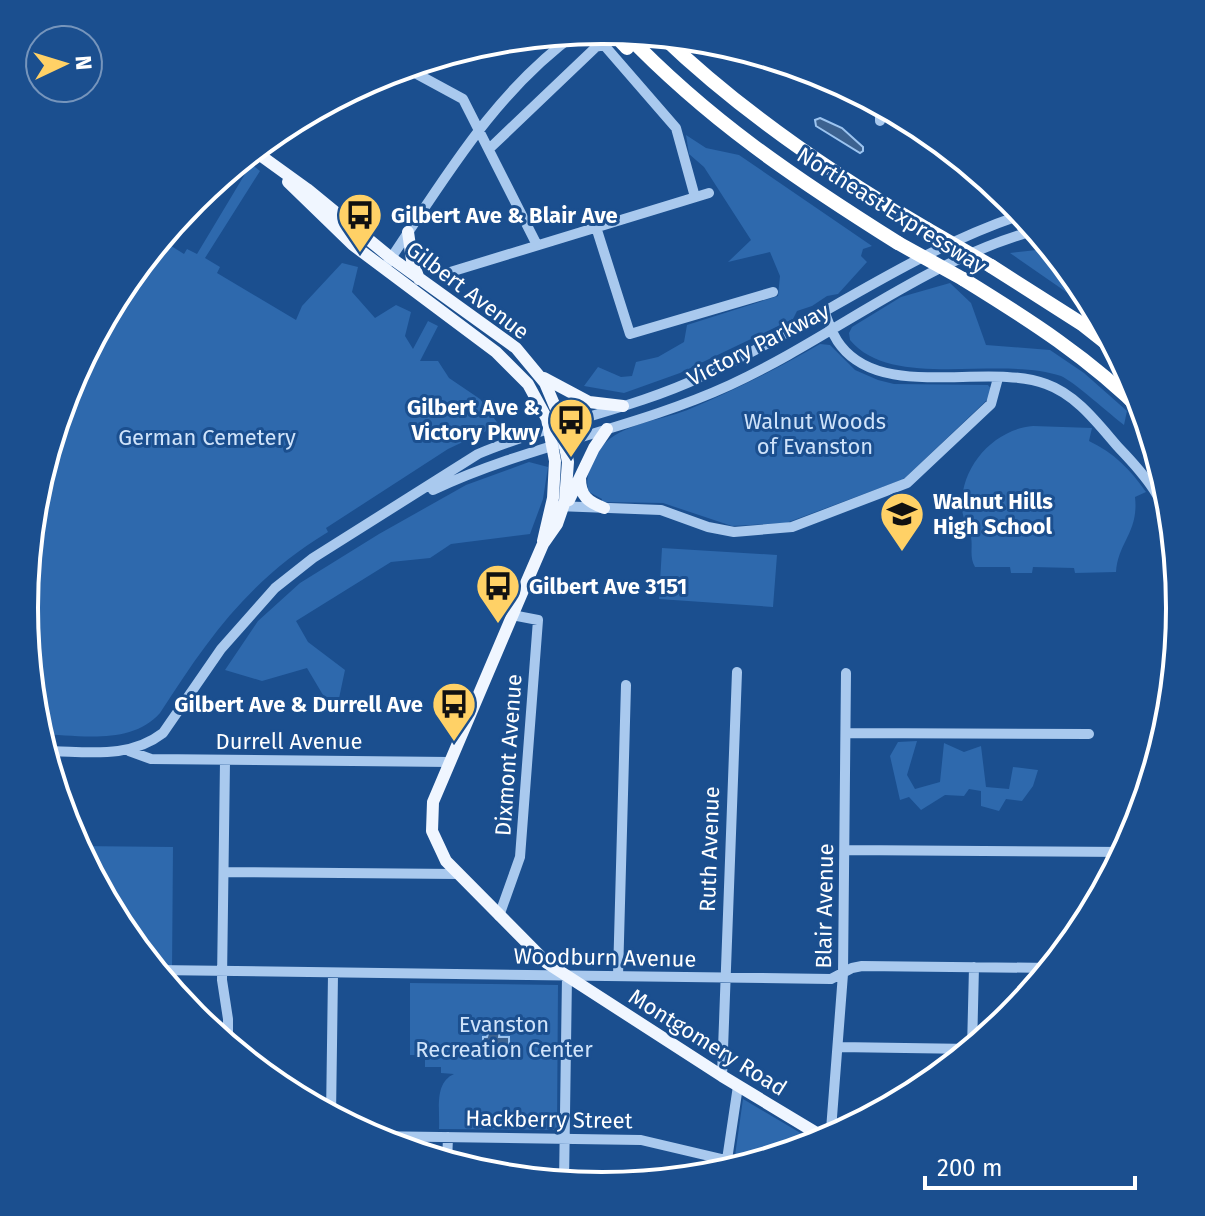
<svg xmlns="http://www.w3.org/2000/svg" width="1205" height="1216" viewBox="0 0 1205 1216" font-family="'Fira Sans',sans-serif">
<rect width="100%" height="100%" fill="#1b4f8f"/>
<path fill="#2e69ad" d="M686,135l20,13 33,7 133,91 -9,3 -2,7 6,6 -29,32 -11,2 -15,10 -15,5 -4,8 -113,54 -56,20 -40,-7 14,-19 23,10 11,-1 4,-14 22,-5 26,-15 3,-17 91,-29 2,-20 -10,-24 -42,10 23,-22 -47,-73 -15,-13z
M251,164l9,7 -55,87 15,9 -3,6 79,47 6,-14 40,-43 16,4 -6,25 23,26 21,-13 15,7 -6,24 8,13 15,-28 10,5 -18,35h18l11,17 31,21 19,26 -51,24 -122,79 2,4c-79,48 -119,105 -168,181 -29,33 -82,22 -121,21l-4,-14 -11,-112 11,-113 33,-109 54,-100 46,-57v15l16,10 3,-5 10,5z
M1046,249c22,7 42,46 52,65l-88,-61z
M950,283l21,20 15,42 64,5 34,23 43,38 -3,14c-13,-10 -51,-44 -63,-49 -61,-21 -169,15 -211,-36l-1,-7 3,-6 49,-30z
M820,344l10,1 25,25 23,10 16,4 94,1 3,4 -2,9 -85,81 -118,44 -54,3 -69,-23 -61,-1v-3l-13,-7c-6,-14 5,-39 17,-50 22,-20 59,-22 86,-34 45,-19 86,-40 128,-64z
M1033,426l59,2 -3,13c25,12 41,28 57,51l-11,5c4,35 -17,45 -19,75l-41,1 -1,-5 -41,-1 -1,6h-21l-1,-6h-35c-6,-10 -2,-20 -4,-30 -3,-11 -9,-19 -9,-30 -2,-40 32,-78 71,-81z
M529,462l19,5 -5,32 -13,35 -79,10 -21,14 -39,4 -95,59 12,21 37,28 -7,33 -15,-8 -16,-27 -45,13 -37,-11 33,-49 42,-38 79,-49 87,-49z
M662,548l115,7 -4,52 -114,-8z
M917,741l-10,34 8,14 25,-7 4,-39 20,9 17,-6 5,41 23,2 4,-22 25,3 -5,16 -11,15 -16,-2 -7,12 -18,-5v-15l-12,-2 -5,7 -19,-1 -24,15 -12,-13 -9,3 -10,-44 8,-14z
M77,846l96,1 -1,124 -17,-1 -34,-41z
M410,983l148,2 -1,145 -118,-1c1,-20 -5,-46 15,-55l-13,-1v-6h-16v-12h-15z
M743,1099l76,45 -86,26z"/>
<path fill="#3c6290" stroke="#9cc4f0" stroke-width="2" d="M820,118l22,10 21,19v4l-3,2 -44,-27 -1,-6z
M489,1020l12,3 -2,14h10v12h-26v-12h4l1,-3 -9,-6z"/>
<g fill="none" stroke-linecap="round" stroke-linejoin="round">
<path stroke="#a9c9ee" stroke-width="10" d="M404,67l59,32 74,146
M880,103v18
M315,109l5,1
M489,149l107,-102 8,-2 72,83 19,69
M596,227l34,107 143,-42
M387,264c57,-84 107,-172 191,-232
M447,273l262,-80
M825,313c4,11 8,24 16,33 43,55 146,16 205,38 31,11 52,40 73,64 26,27 49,54 55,93
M433,490c95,-45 201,-61 297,-105 104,-48 195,-125 307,-155
M557,506l104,4 47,17 26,5 58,-5 115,-44 84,-79 7,-26
M1175,673l2,-106
M846,733l243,1
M44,751c42,0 84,9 119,-18l58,-84 54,-61 38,-30 165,-104c73,-31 153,-44 225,-78 109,-50 207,-125 321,-162
M129,751l22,8 299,3
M225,761l-3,219 6,39v26
M845,850l280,2
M224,872l234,2
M499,916l21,-59 18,-237 -26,-5
M155,970l676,9 21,-11 10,-2 190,2
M618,976l8,-291
M1038,985v-17
M838,1047l134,2
M972,1049l2,-82
M722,1076l15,-404
M331,1116l2,-142
M370,1136l271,4 85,20
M826,1139l5,-9 12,-156 3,-301
M447,1163l1,-26
M725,1173l13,-87
M564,1183l3,-207"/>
<path stroke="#f0f6ff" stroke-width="12" d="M253,150l54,39 84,69 125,90 29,35 14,33 9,46 -3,39 -8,23 -14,20 -16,37 -94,221 -1,29 14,30 101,102 175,113 106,64
M288,182l65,63 143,107 32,32 19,35 8,42 -2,37 -10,43
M408,232l4,28 7,19
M544,378l45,24 34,4
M580,478c0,18 8,24 24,30
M569,500l25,-52 13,-19"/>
<path stroke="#fff" stroke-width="14" d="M610,30l17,18
M624,32c84,88 172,147 274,211
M661,35c80,77 171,139 266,194
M991,266l91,58 38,30
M963,279c65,40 128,80 182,135"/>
<path stroke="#fff" stroke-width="14" d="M927,229l64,37
M898,243l65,36"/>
</g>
<defs>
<g id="bus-pin" transform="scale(2.3)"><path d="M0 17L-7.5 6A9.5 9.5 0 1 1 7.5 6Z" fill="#ffd166" stroke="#1b4f8f"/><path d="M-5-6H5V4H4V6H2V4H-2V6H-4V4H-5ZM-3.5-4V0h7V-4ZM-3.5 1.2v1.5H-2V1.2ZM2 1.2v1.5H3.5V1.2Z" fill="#111"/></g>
<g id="school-pin" transform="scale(2.3)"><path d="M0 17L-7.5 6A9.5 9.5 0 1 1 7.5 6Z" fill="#ffd166" stroke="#1b4f8f"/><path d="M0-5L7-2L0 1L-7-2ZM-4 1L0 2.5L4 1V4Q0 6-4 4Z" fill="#111"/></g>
</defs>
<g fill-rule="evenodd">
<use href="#bus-pin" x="360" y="215"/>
<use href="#bus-pin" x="571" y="420"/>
<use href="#school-pin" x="902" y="514"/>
<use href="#bus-pin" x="498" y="586"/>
<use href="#bus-pin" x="454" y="704"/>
</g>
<g text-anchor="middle" stroke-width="6" stroke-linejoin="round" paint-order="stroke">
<g font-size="22" fill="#fff" stroke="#1b4f8f">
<text transform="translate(892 210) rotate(32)" y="8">Northeast Expressway</text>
<text transform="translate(468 290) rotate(37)" y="8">Gilbert Avenue</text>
<text transform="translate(758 344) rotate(-27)" y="8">Victory Parkway</text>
<text x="289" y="749">Durrell Avenue</text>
<text transform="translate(508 755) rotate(-86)" y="8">Dixmont Avenue</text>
<text transform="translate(709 849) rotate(-88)" y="8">Ruth Avenue</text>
<text transform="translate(824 906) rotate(-89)" y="8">Blair Avenue</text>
<text transform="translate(605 957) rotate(1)" y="8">Woodburn Avenue</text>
<text transform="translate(708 1042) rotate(32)" y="8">Montgomery Road</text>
<text transform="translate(549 1119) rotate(1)" y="8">Hackberry Street</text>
</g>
<g font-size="22" font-weight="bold" fill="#fff" stroke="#1b4f8f" text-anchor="start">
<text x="391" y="223">Gilbert Ave &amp; Blair Ave</text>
<text x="540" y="415" text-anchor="end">Gilbert Ave &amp;<tspan x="540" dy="25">Victory Pkwy</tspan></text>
<text x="933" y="509">Walnut Hills<tspan x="933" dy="25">High School</tspan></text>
<text x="529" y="594">Gilbert Ave 3151</text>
<text x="423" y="712" text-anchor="end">Gilbert Ave &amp; Durrell Ave</text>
</g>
<g font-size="22" fill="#cfe3fa" stroke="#1b4f8f">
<text x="815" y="429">Walnut Woods<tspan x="815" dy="25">of Evanston</tspan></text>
<text x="207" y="445">German Cemetery</text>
<text x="504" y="1032">Evanston<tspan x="504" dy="25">Recreation Center</tspan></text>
</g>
</g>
<path d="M0 0H1205V1216H0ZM38 608a564 564 0 1 1 1128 0a564 564 0 1 1-1128 0Z" fill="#1b4f8f" fill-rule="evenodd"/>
<path fill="none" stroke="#fff" stroke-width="4" d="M38 608a564 564 0 1 1 1128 0a564 564 0 1 1-1128 0Z"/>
<g transform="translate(64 64) rotate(86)"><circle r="38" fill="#1b4f8f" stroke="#7695bc" stroke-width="2"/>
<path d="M0-6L14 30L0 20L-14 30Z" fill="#ffd166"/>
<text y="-12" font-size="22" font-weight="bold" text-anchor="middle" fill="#ffffff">N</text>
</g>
<path d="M925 1176v12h210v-12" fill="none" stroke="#ffffff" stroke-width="4"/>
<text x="937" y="1176" font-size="24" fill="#ffffff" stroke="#1b4f8f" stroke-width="6" paint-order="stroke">200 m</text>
</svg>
